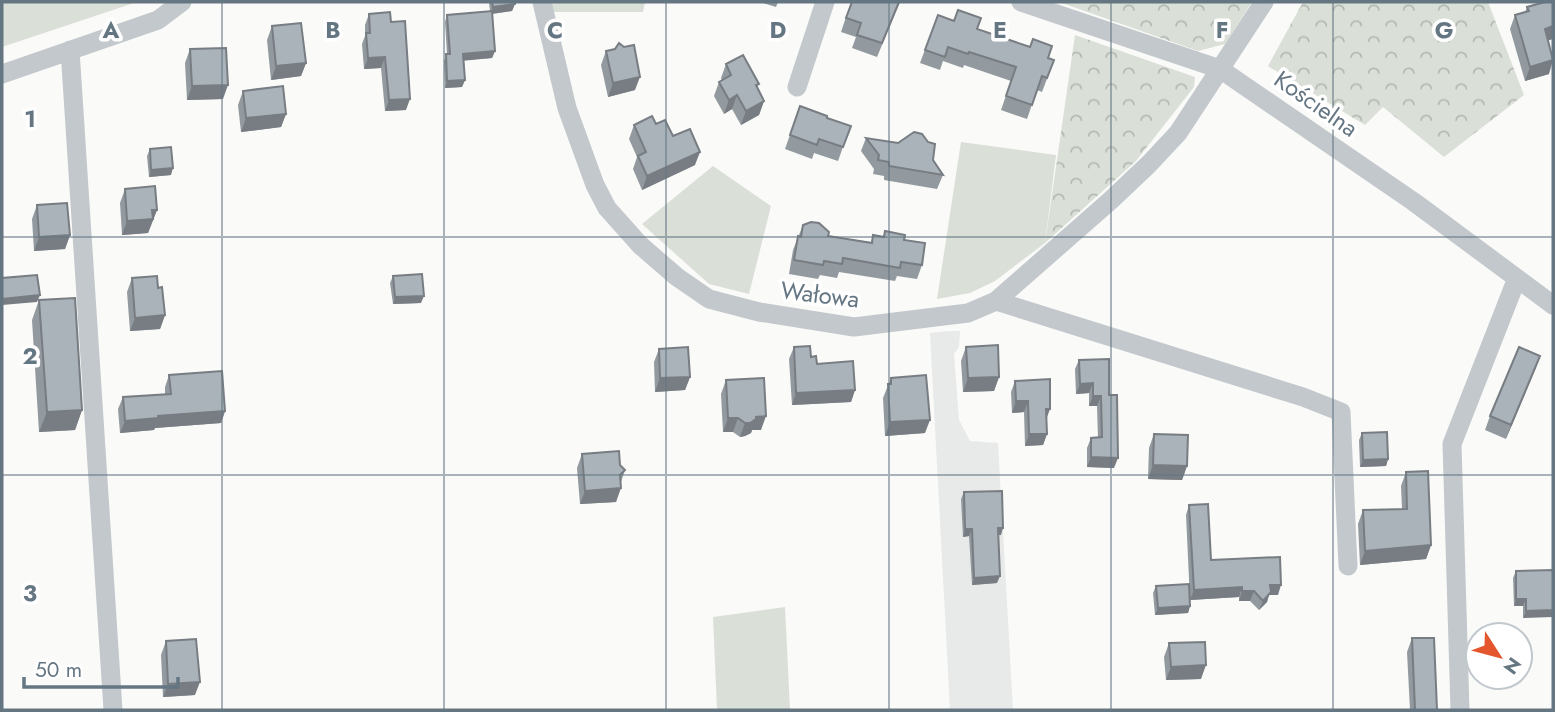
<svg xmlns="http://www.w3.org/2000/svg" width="1555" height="712" viewBox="0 0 1555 712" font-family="Jost,sans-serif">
<defs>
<pattern id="forest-crowns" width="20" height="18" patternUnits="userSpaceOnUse" patternTransform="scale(1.75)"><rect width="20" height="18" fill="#dadfd7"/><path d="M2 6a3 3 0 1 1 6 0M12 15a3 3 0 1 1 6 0" fill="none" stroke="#b4b9b4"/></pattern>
</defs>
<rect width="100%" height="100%" fill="#fafaf8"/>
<path fill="#e8e9e9" d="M948,331h12l-1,16 -5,7 5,66 11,21 28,2 15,267h-63l-20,-377z"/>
<path fill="#dadfd7" d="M2,2h135l-135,45z
M551,2h94l-2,10h-90z
M961,142l95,13 -11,88 -50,38 -25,12 -33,6z
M713,166l58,40 -22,88 -40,-10 -67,-60z
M785,607l5,103h-73l-4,-93z"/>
<path fill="url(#forest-crowns)" d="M1059,2h193l-27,42 -27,7z
M1303,2h185l36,93 -80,62 -61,-50 -18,18 -97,-59z
M1075,35l120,42 -1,10 -58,74 -91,82z"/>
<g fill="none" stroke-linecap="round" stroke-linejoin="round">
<path stroke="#c3c8cc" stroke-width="19" d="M542,2l25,106 28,77 12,23 33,37 37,32 32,22 50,13 95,15 114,-14 28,-12 115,-101 38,-36 29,-31 86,-131
M1021,2l199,67 194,133 139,103
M70,50l43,660
M2,74l156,-54 24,-18
M797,87l28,-85
M996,301l307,96 38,15 7,154
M1460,710l-8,-266 65,-166"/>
</g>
<path fill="#929a9f" d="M489,2h26l-3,9 -20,3 3,37 -3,7 -28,2 1,20 -3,7 -17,1 -1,-27 3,-7 -2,-32 2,-7 43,-4z
M760,2h18l-2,5z
M851,2h49l-23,55 -25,-9 4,-11 -15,-5z
M1537,2h16l-5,38 1,34 -24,7 -15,-52 5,-14 10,-3 2,-5 11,-3z
M369,14l22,8 15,88 -21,1 -4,-43 -17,1 -2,-25 3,-8v-11z
M938,15l39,14 77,31 -12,32 -5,-2 -10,29 -26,-9 10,-29 -47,-16 -1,3 -20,-7 -3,9 -20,-7z
M272,26l34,37 -5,13 -30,4 -4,-40z
M190,49l33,50 -36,1 -2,-37z
M606,51l29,39 -27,7 -7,-32z
M726,64l33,20 -2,4 7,13 -5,14 -18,10 -9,-16 -8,5 -10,-18 5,-14 3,-1 -1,-3z
M243,91l43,23 -5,13 -40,5 -3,-27z
M800,106l27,12 16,29 -5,14 -24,-8 -2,6 -27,-10z
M656,124l17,12 22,29 -53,25 -9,-21 4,-12 -8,-18 5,-14z
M866,138l67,22 10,15 -6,14 -53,-9v-4l-11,-2 1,-5 -13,-18z
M150,149l21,26 -22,2 -2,-21z
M125,189l32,21 -9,23 -26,2 -2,-32z
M37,205l33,30 -5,14 -31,2 -2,-32z
M803,225l25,11 43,6 2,-7 10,2 2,-6 19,9 18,25 -5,14 -20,-3 -2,5 -56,-9 -2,6 -17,-3 -2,4 -29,-5 4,-24z
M393,276l28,27 -28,1 -3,-21z
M132,278l26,10 7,27 -5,14 -30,2 -3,-39z
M39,300l43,110 -7,20 -36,2 -7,-112z
M794,347l17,10 6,7 38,26 -4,12 -59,3 -3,-46z
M966,347l33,30 -5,14 -31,1 -2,-31z
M659,349l31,28 -5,13 -30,2 -1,-30z
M1540,356l-34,83 -21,-9 5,-14z
M1079,360l30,35 5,73 -27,-1v-19l4,-10h7l-1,-32h-8v-13l-13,1 -1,-25z
M169,375l56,36 -4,12 -66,5 -1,2 -34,3 -2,-24 5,-12 42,-3v-7z
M891,378l34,55 -40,3 -2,-38z
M726,380l35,50h-9l-1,3 -6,3 -5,1 -7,-5h-10l-2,-38z
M1015,381l31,39 1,14 -4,11 -18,1 -1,-34 -12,1 -1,-21z
M1362,433l26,26 -2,7 -26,1 -1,-27z
M1154,434l33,32 -5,14 -34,-1 1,-31z
M582,454l43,16 -4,12 -5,20 -36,2 -3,-36z
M1406,472l25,73 -5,14 -66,6 -2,-41 5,-14 39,-1 -1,-23z
M964,492l37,43h-3l-1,48 -25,2 -3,-49 -6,1 -2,-38z
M1189,505l22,55 67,35h-9l-2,7 -8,8 -9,-9h-11v-4l-49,3 -4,-85z
M1553,570l-30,48v-12h-9l-1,-28 3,-7z
M1156,586l34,20 -2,7 -33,2 -2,-22z
M1412,638l25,72h-27l-3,-58z
M166,641l29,54 -32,2 -2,-42z
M1169,643l32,36 -35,1 -2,-23z"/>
<path fill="#777d82" d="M515,4l-3,7 -22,3 3,-7z
M1553,26v13l-13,4 5,-14z
M495,51l-3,7 -31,3 2,-7z
M385,57l-4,11 -17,1 4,-11z
M1553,60l-4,14 -24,7 5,-14z
M306,63l-5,13 -30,4 5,-14z
M640,77l-5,13 -27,7 5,-14z
M465,80l-3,7 -17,1 2,-7z
M228,85l-5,14 -36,1 5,-14z
M737,95l-5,14 -8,5 5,-14z
M410,99l-4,11 -21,1 4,-11z
M764,101l-5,14 -18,10 5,-14z
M286,114l-5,13 -40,5 5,-14z
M700,152l-5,13 -53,25 5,-14z
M173,168l-2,7 -22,2 2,-7z
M152,210h5l-9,23 -26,2 5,-14z
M70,235l-5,14 -31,2 5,-14z
M40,295l-3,7 -35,3v-6z
M424,296l-3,7 -28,1 2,-7z
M165,315l-5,14 -30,2 5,-13z
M1540,356l-5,14 -29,69 5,-14z
M690,377l-5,13 -30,2 5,-14z
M999,377l-5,14 -31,1 5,-14z
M1093,383l-4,10 -13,1 4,-10z
M855,390l-4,12 -59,3 4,-12z
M1093,396h8l-4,10h-8z
M1016,401h12l-4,11 -12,1z
M1046,409h4l-4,11z
M82,410l-7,20 -36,2 8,-20z
M225,411l-4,12 -66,5 -1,2 -34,3 5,-12 33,-5z
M766,416l-5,14h-9l-1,3 -6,3 -5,1 5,-14 11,-6z
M728,418h10l-5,14h-10z
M930,420l-5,13 -40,3 5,-14z
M1029,434h18l-4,11 -18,1z
M1091,457l27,1 -4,10 -27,-1z
M1388,459l-2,7 -26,1 3,-7z
M1153,465l34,1 -5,14 -34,-1z
M621,488l-5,14 -36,2 5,-13z
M998,528h5l-2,7h-6z
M965,529h7l-3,7 -6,1z
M1431,545l-5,14 -66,6 5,-14z
M1000,576l-3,7 -25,2 2,-7z
M1270,585h11l-3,10h-9l-2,7 -8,8z
M1242,587l-3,10 -49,3 4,-10z
M1242,591h12l-4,10h-11z
M1516,599h10l-3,7h-9z
M1190,606l-2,7 -33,2 3,-7z
M1553,610v7l-30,1 3,-7z
M1206,665l-5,14 -35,1 5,-13z
M200,682l-5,13 -32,2 5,-13z"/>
<path fill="#aab3b9" stroke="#777d82" stroke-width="2" d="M492,2h23v2l-22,3z
M852,2h47l-17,41 -25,-8 4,-12 -15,-5z
M1545,2h8v24l-8,3 8,31 -23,7 -15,-52 14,-4 -2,-4z
M958,10l23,8 -4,11 53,18 3,-8 19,7 -4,12 6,2 -7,18 -5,-2 -10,29 -26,-9 10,-29 -47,-15 -1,2 -20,-7 -3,10 -20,-7 13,-35 16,6z
M492,11l3,40 -32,3 2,26 -18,1 -1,-27h4l-3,-39z
M390,12l1,10 14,-1 5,78 -21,1 -4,-43 -17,1 -2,-25h4l-1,-19z
M301,23l5,40 -30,3 -4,-40z
M619,43l5,4 10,-2 6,32 -27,6 -7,-32 9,-2z
M226,48l2,37 -36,1 -2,-37z
M743,55l16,29 -3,1 8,16 -18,10 -9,-16 -8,5 -10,-18 12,-7 -5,-11z
M283,86l3,28 -40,4 -3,-27z
M800,106l27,10v2l24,8 -8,21 -24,-8 -2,6 -27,-10z
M652,116l4,8 9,-4 8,16 17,-7 10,23 -53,24 -9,-20 8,-4 -12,-27z
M914,132l8,2 6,8 7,2 -2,16 10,15 -54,-9v-4l-11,-2 1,-5 -13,-17 32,5z
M171,147l2,21 -22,2 -1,-21z
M155,186l2,24h-5l1,9 -26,2 -2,-32z
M67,203l3,32 -31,2 -2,-32z
M811,222l8,1 10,9 -1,4 44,7 1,-8 11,2 1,-6 20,4 -1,5 21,3 -3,22 -21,-3 -1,6 -57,-10 -1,6 -18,-3 -1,4 -29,-5 4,-24 3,1 2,-12z
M422,274l2,22 -29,1 -2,-21z
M37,275l3,20 -38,4v-21z
M157,276l1,12 4,-1 3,28 -30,3 -3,-40z
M75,298l7,112 -35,2 -8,-112z
M998,345l1,32 -31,1 -2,-31z
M810,346l1,11 5,-1 1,8 36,-3 2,29 -59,3 -2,-46z
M688,347l2,30 -30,1 -1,-29z
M1519,347l21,9 -29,69 -21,-9z
M1109,359v36h8l1,63 -27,-1v-19l11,-1 -1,-41h-8v-13l-13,1 -1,-24z
M222,371l3,40 -67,5v2l-33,3 -2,-24 48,-3 -2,-19z
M926,375l4,45 -40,2 -2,-38h3v-6z
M764,378l2,38 -10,1v2l-6,4h-5l-7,-5h-10l-2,-38z
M1050,379v30h-4l1,25h-18l-1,-33h-12l-1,-20z
M1387,432l1,27 -25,1 -1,-27z
M1154,434l34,1 -1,31 -34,-1z
M619,451l1,14 5,5 -5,5 1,13 -36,3 -3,-37z
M1428,471l3,74 -66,6 -2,-41 44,-1 -1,-37z
M1002,491l1,37h-5l2,48 -26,2 -2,-49h-7l-1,-37z
M1208,504l3,56 69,-3 1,28h-11l1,7 -8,9 -9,-10h-12v-4l-48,3 -5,-85z
M1553,570v40l-27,1v-12h-10v-28z
M1189,584l1,22 -32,2 -2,-22z
M1412,638h22l3,72h-22z
M196,639l4,43 -32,2 -2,-43z
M1205,642l1,23 -35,2 -2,-24z"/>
<path fill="none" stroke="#657683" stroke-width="2" stroke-opacity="0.55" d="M222,2v708M444,2v708M666,2v708M889,2v708M1111,2v708M1333,2v708M2,237h1551M2,475h1551"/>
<g text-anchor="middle" stroke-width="7" stroke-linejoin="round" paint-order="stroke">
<g font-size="24" fill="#657683" stroke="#fff">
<text transform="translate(1316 104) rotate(35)" y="8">Kościelna</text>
<text transform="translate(820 295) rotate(7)" y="8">Wałowa</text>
</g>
</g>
<g font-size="23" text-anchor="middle" font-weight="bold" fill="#657683" stroke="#fff" stroke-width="7" stroke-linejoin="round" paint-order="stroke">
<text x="111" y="38">A</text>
<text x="333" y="38">B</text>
<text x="555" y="38">C</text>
<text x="778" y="38">D</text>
<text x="1000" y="38">E</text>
<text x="1222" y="38">F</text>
<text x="1444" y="38">G</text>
<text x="30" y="127">1</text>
<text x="30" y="364">2</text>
<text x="30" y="601">3</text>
</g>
<rect width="1555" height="712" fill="none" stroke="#657683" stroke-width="7"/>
<g transform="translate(1499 656) rotate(126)"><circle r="33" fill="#ffffff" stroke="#c1c8cd" stroke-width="2"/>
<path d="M0-5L12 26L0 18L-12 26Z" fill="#e4572e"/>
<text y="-10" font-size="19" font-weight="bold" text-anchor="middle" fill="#657683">N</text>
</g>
<path d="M24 677v10h154v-10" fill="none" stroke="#657683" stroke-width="3.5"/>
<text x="35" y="677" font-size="21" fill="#657683" stroke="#ffffff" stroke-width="5" paint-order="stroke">50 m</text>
</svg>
